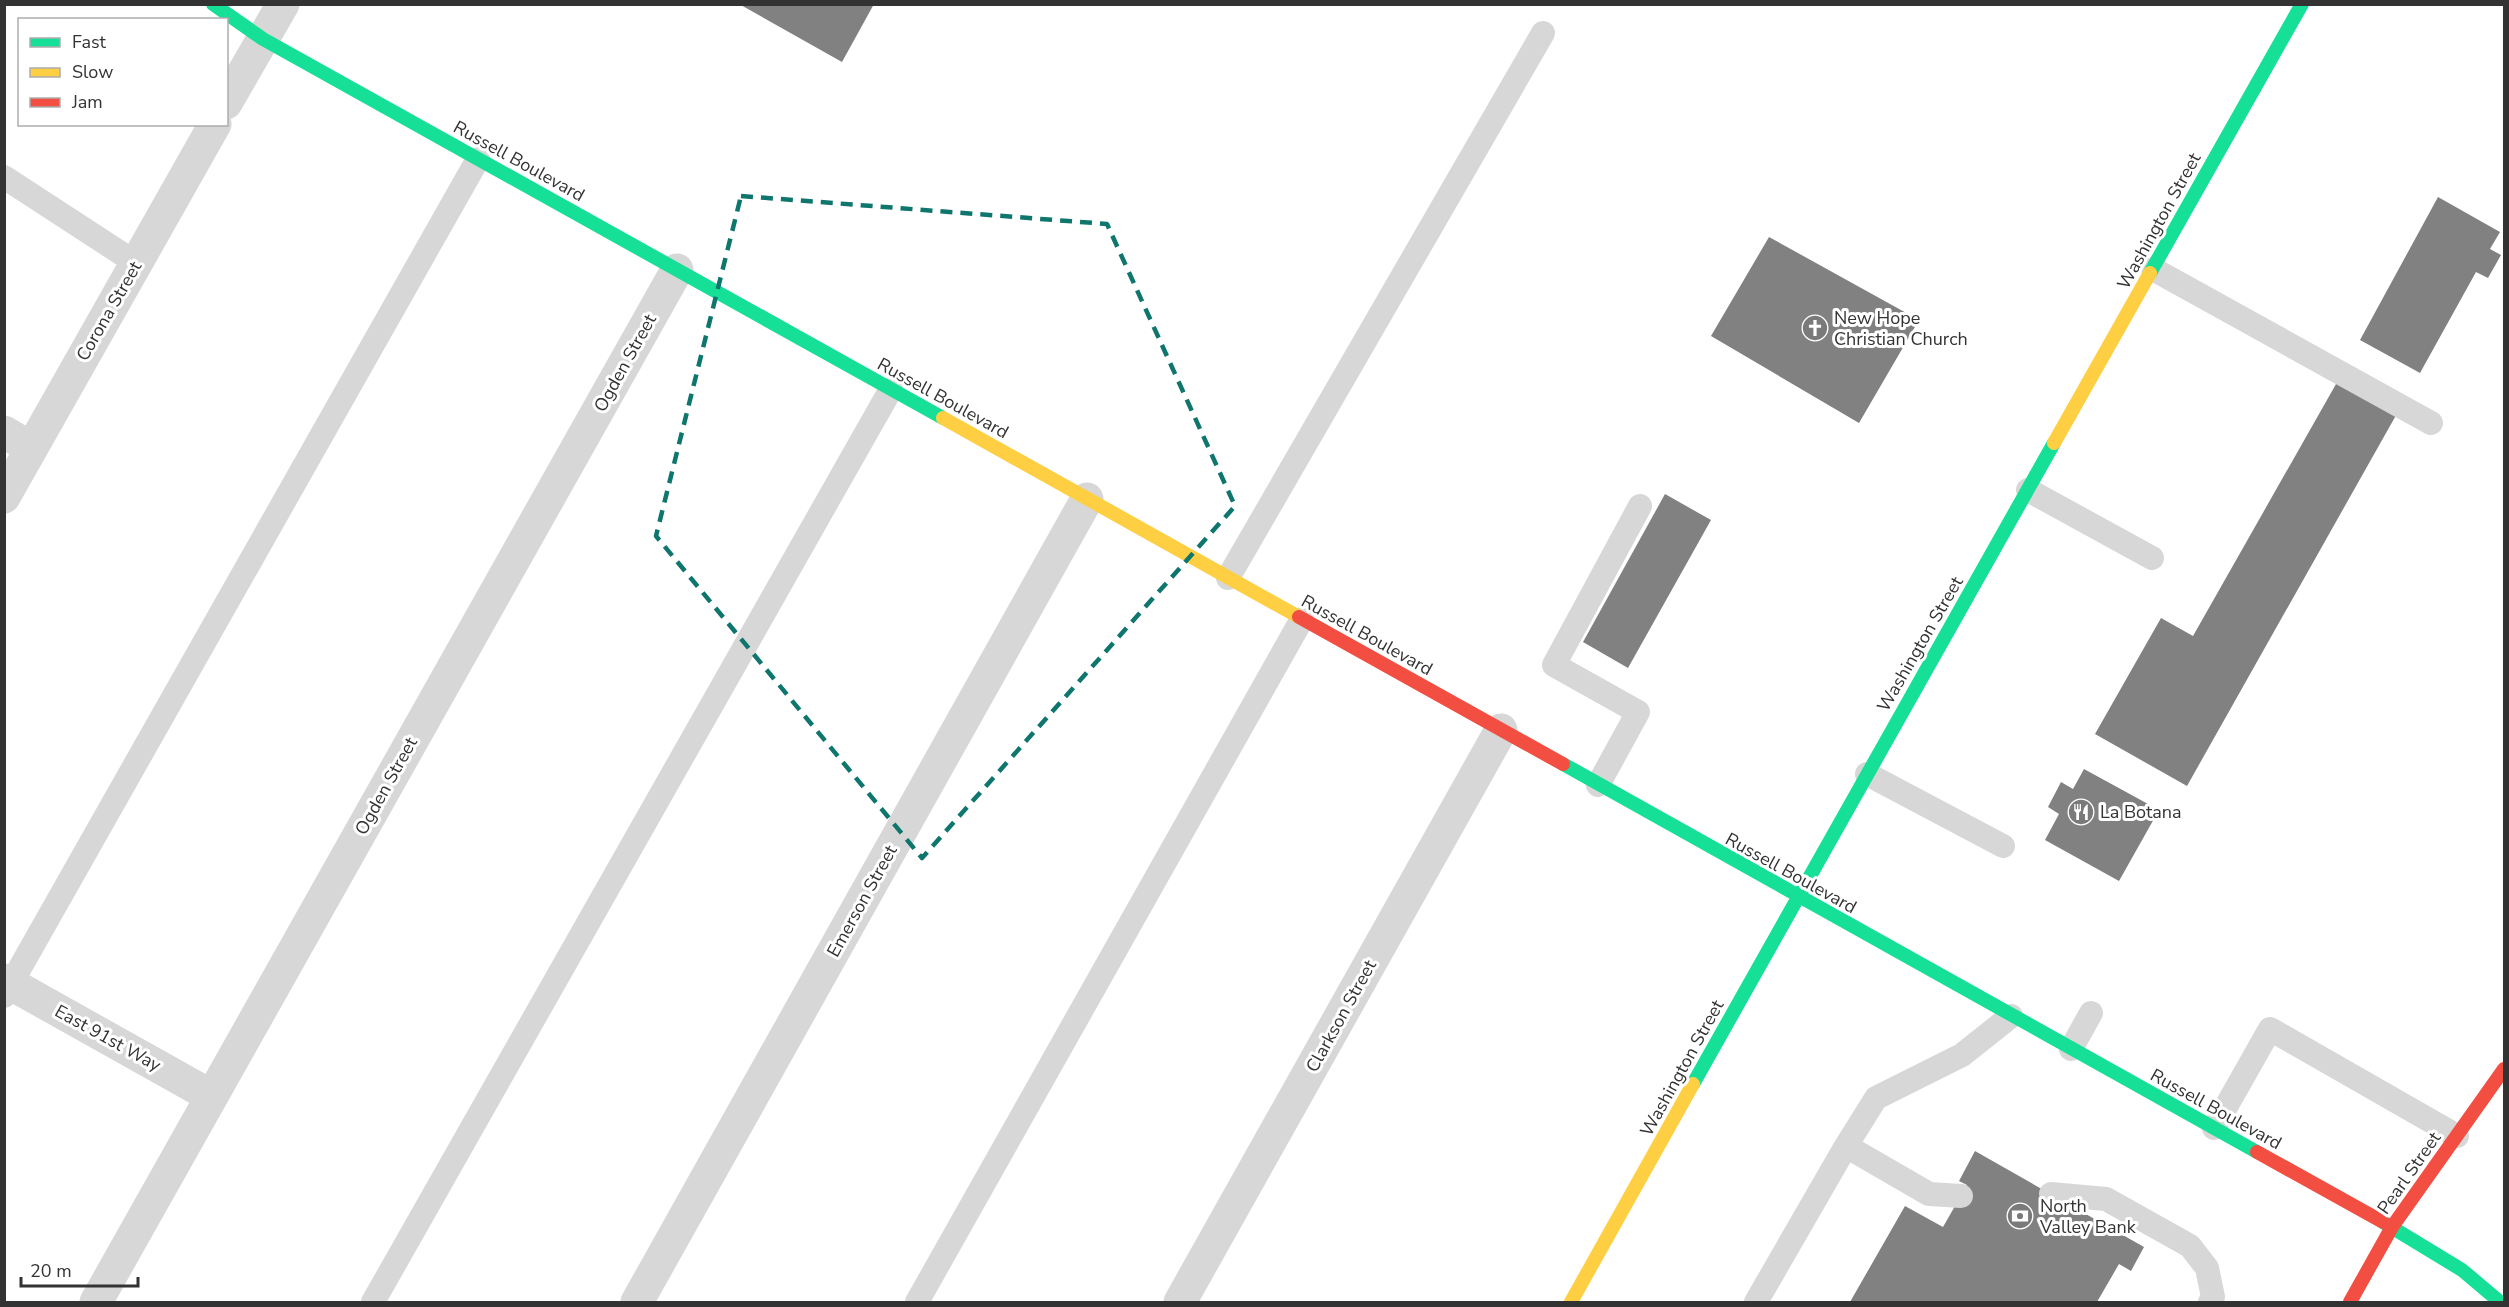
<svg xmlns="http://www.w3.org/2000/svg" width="2509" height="1307" viewBox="0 0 2509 1307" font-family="'Nunito Sans',sans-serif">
<rect width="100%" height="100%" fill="#fff"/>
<path fill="#818181" d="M739,4h135l-32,58z
M2438,197l62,35 -10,17 11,6 -13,23 -12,-6 -56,101 -60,-33z
M1769,237l150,83 -60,103 -148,-87z
M2340,377l59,33 -212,376 -92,-52 66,-116 32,18z
M1665,494l46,26 -83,148 -45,-26z
M2084,769l75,41 -40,71 -74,-41 14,-26 -11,-7 13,-25 12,7z
M1975,1151l169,96 -13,24 -12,-7 -22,38h-247l55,-96 38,21 24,-42 -8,-4z"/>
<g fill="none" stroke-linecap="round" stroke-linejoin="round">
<path stroke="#d7d7d7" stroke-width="24" d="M4,177l132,86
M2153,269l278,154
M2028,490l124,68
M1228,578l315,-545
M1867,774l136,72
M1598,785l40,-73 -84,-47 86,-159
M4,996l474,-837
M2071,1049l20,-36
M2214,1128l56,-99 187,107
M1846,1146l83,48 32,2
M2051,1194l55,5 84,47 17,22 6,29 -3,5
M373,1302l518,-913
M917,1302l385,-683
M1756,1302l90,-156 30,-48 86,-43 49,-39"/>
<path stroke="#d7d7d7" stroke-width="33" d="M226,103l57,-99
M4,432l27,16
M4,497l211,-373
M4,980l207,116
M96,1302l581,-1032
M637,1302l450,-803
M1180,1302l321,-572"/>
<path stroke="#16e098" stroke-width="14" d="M213,4l50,35 680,379
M2150,273l152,-269
M1563,764l694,388
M1693,1084l361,-641
M2383,1222l79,48 38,32"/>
<path stroke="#ffcf43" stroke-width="14" d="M943,418l356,199
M2054,443l96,-170
M1571,1302l122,-218"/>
<path stroke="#f24e42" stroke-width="14" d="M1299,617l264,147
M2257,1152l126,70
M2350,1302l42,-75 112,-158"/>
</g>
<path fill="none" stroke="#0f766e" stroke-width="4.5" stroke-dasharray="12 8" stroke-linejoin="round" d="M741,196l366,28 128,282 -313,352 -266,-322z"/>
<defs>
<g id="church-disc" transform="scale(1.35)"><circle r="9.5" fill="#7a7a7a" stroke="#fff"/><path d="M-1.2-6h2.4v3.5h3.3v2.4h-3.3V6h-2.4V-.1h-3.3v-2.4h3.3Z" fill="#fff"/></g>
<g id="restaurant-disc" transform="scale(1.35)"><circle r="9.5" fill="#7a7a7a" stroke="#fff"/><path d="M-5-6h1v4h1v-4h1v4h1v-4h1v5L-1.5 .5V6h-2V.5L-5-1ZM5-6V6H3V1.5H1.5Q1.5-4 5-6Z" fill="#fff"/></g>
<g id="bank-disc" transform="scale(1.35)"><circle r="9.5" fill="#7a7a7a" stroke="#fff"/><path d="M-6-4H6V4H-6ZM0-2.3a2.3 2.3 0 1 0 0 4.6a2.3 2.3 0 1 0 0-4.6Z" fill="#fff"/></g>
</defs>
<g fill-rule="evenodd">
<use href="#church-disc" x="1815" y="328"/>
<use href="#restaurant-disc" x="2081" y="812"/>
<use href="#bank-disc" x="2020" y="1216"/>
</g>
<g text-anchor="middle" stroke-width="6" stroke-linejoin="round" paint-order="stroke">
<g font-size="18" fill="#333" stroke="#fff">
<text transform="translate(519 161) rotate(29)" y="6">Russell Boulevard</text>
<text transform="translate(2159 221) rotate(-61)" y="6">Washington Street</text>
<text transform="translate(109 311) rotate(-60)" y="6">Corona Street</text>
<text transform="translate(625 363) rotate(-61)" y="6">Ogden Street</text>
<text transform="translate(943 398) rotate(29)" y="6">Russell Boulevard</text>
<text transform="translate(1367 635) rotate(29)" y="6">Russell Boulevard</text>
<text transform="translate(1920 644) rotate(-60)" y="6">Washington Street</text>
<text transform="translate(386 786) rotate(-61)" y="6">Ogden Street</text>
<text transform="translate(1791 873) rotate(29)" y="6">Russell Boulevard</text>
<text transform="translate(862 901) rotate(-61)" y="6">Emerson Street</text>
<text transform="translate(1341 1016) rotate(-61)" y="6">Clarkson Street</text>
<text transform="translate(108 1038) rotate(29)" y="6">East 91st Way</text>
<text transform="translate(1682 1068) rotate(-61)" y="6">Washington Street</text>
<text transform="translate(2216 1109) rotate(29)" y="6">Russell Boulevard</text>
<text transform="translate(2409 1173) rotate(-55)" y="6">Pearl Street</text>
</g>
<g font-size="18" fill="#333" stroke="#fff" text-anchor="start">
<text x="1834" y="324">New Hope<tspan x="1834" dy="21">Christian Church</tspan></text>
<text x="2100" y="818">La Botana</text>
<text x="2040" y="1212">North<tspan x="2040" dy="21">Valley Bank</tspan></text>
</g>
</g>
<rect width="2509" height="1307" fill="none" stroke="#333333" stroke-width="12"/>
<rect x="18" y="18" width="210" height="108" fill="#ffffff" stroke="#adadad" stroke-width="1.5"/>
<rect x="30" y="38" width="30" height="9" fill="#16e098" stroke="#adadad" stroke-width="1.5"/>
<text x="72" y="48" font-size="18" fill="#333333">Fast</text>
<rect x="30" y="68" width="30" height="9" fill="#ffcf43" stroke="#adadad" stroke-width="1.5"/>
<text x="72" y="78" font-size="18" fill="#333333">Slow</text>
<rect x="30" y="98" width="30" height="9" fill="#f24e42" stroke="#adadad" stroke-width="1.5"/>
<text x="72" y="108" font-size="18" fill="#333333">Jam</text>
<path d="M21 1277v9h117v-9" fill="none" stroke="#333333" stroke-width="3"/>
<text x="30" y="1277" font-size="18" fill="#333333" stroke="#ffffff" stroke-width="4.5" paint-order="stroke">20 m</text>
</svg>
